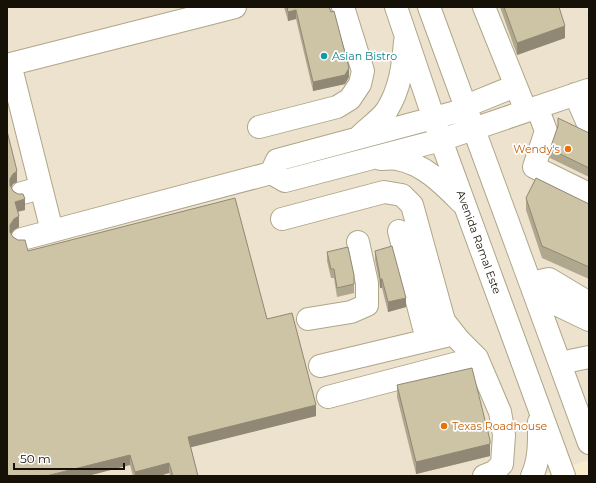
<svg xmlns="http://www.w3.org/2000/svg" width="596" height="483" viewBox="0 0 596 483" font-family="Montserrat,sans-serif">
<rect width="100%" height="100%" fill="#f7edce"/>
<path fill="#ede2cd" d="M7,7h579l3,6v447l-51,16h-531z"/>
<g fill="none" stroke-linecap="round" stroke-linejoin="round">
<g stroke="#afa688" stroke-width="24">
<path id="minor" d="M396,7l45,133 123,336
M429,7l160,436
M484,7l42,104
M10,64l42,167
M7,65l228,-58
M575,94l14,32
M466,106l49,-20
M537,107l9,24 -12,36 55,27
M259,127l78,-20 13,-8 10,-15 3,-13 -20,-64
M360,136c8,-8 20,-16 27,-26 13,-21 16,-44 18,-68
M381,159c5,0 11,-1 16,0 27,5 46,25 65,44
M271,173l6,-13 190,-51
M22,193l19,-5
M282,219l102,-27 18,3 10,10 32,116 15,19 18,18 23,54 4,23 -2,29 -8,8 -10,4
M399,231l27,105 18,-5
M22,239l249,-66 14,8 156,-41 147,-50
M531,283l18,-4 40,24
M535,294l54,26
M308,319l43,-7 16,-7v-22l-9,-41
M560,363l29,-6
M320,366l134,-32
M328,397l149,-39
M532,476c8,-17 7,-35 7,-54"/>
</g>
<use href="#minor" stroke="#fff" stroke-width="22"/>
</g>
<path fill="#b0a88e" d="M284,7h45l20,70 -4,7 -32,7 -17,-72 -8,2z
M500,7h59l6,31 -48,17z
M7,131l10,51 -4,2 -2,3 14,23 -7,2 1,15 -5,3 -3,4 2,3 15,14 239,68 49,97 -125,31 7,29h-28l-1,-3 -10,3h-26l-3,-11 -123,11z
M589,133v44l-39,-19v-9z
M526,198l63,6v75l-47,-21 -16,-48z
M375,251l31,56 -18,5 -6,-24h-2l-1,-8 -4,-20z
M327,252l27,23v18l-17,4 -3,-19h-3l-4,-17z
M397,385l93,67v4l-74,18 -19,-77z"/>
<path fill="#908874" d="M296,10v9l-8,2v-9z
M565,26v12l-48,17v-12z
M349,68v9l-4,7 -32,7v-9z
M17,171v11l-4,2 -3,5v-10l3,-5z
M25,199v11l-10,2v-10z
M19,216v11l-5,3 -4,5v-10l4,-6z
M380,279h2v9h-2z
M406,298v9l-18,5v-10z
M316,405v11l-128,32v-11z
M490,440v16l-74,18v-12z
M130,455v10l-42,11h-42z
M169,463v10l-10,3h-24v-4z"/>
<path fill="#cdc3a5" stroke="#908874" d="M287,7h42l2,5 3,-1 15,57 -4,7 -32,7 -17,-72 -8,2z
M504,7h55l6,19 -48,17z
M558,118l31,15v35l-39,-19 8,-23z
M7,131l10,40 -4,3 -3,5v6l3,6 5,3h5l2,5 -10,3 4,14 -5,3 -4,6v7l3,5 5,3h7l3,11 207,-53 32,121 25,-6 24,92 -128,32 10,39h-25l-4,-13 -34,9 -5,-17 -84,21h-37v-1l-2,1z
M536,178l53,26v63l-47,-21 -16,-48z
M392,246l14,52 -18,4 -6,-23h-2l-1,-8 -4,-20z
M348,247l6,28v9l-17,4 -3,-19h-3l-4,-17z
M472,368l18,72v4l-74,18 -19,-77z"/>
<circle fill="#0f9aa8" stroke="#fff" stroke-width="1.5" cx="324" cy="56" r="4"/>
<g fill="#e8710a" stroke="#fff" stroke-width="1.5">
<circle cx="568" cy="149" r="4"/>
<circle cx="444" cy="426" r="4"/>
</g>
<g text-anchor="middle" stroke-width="3.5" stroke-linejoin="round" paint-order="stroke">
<g font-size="11" fill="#0d838f" stroke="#fff" text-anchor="start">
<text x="332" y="60">Asian Bistro</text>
</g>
<g font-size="11" fill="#c56008" stroke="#fff" text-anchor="end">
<text x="560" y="153">Wendy's</text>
<text x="452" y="430" text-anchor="start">Texas Roadhouse</text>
</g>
<g font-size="11" fill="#151107" stroke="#fff">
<text transform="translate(479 242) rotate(70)" y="4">Avenida Ramal Este</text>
</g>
</g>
<rect width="596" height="483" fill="none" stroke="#151107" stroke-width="16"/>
<path d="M14 463v6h110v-6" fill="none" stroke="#151107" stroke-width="2"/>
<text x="20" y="463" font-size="12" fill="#151107" stroke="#ffffff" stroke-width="3" paint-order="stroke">50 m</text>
</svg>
